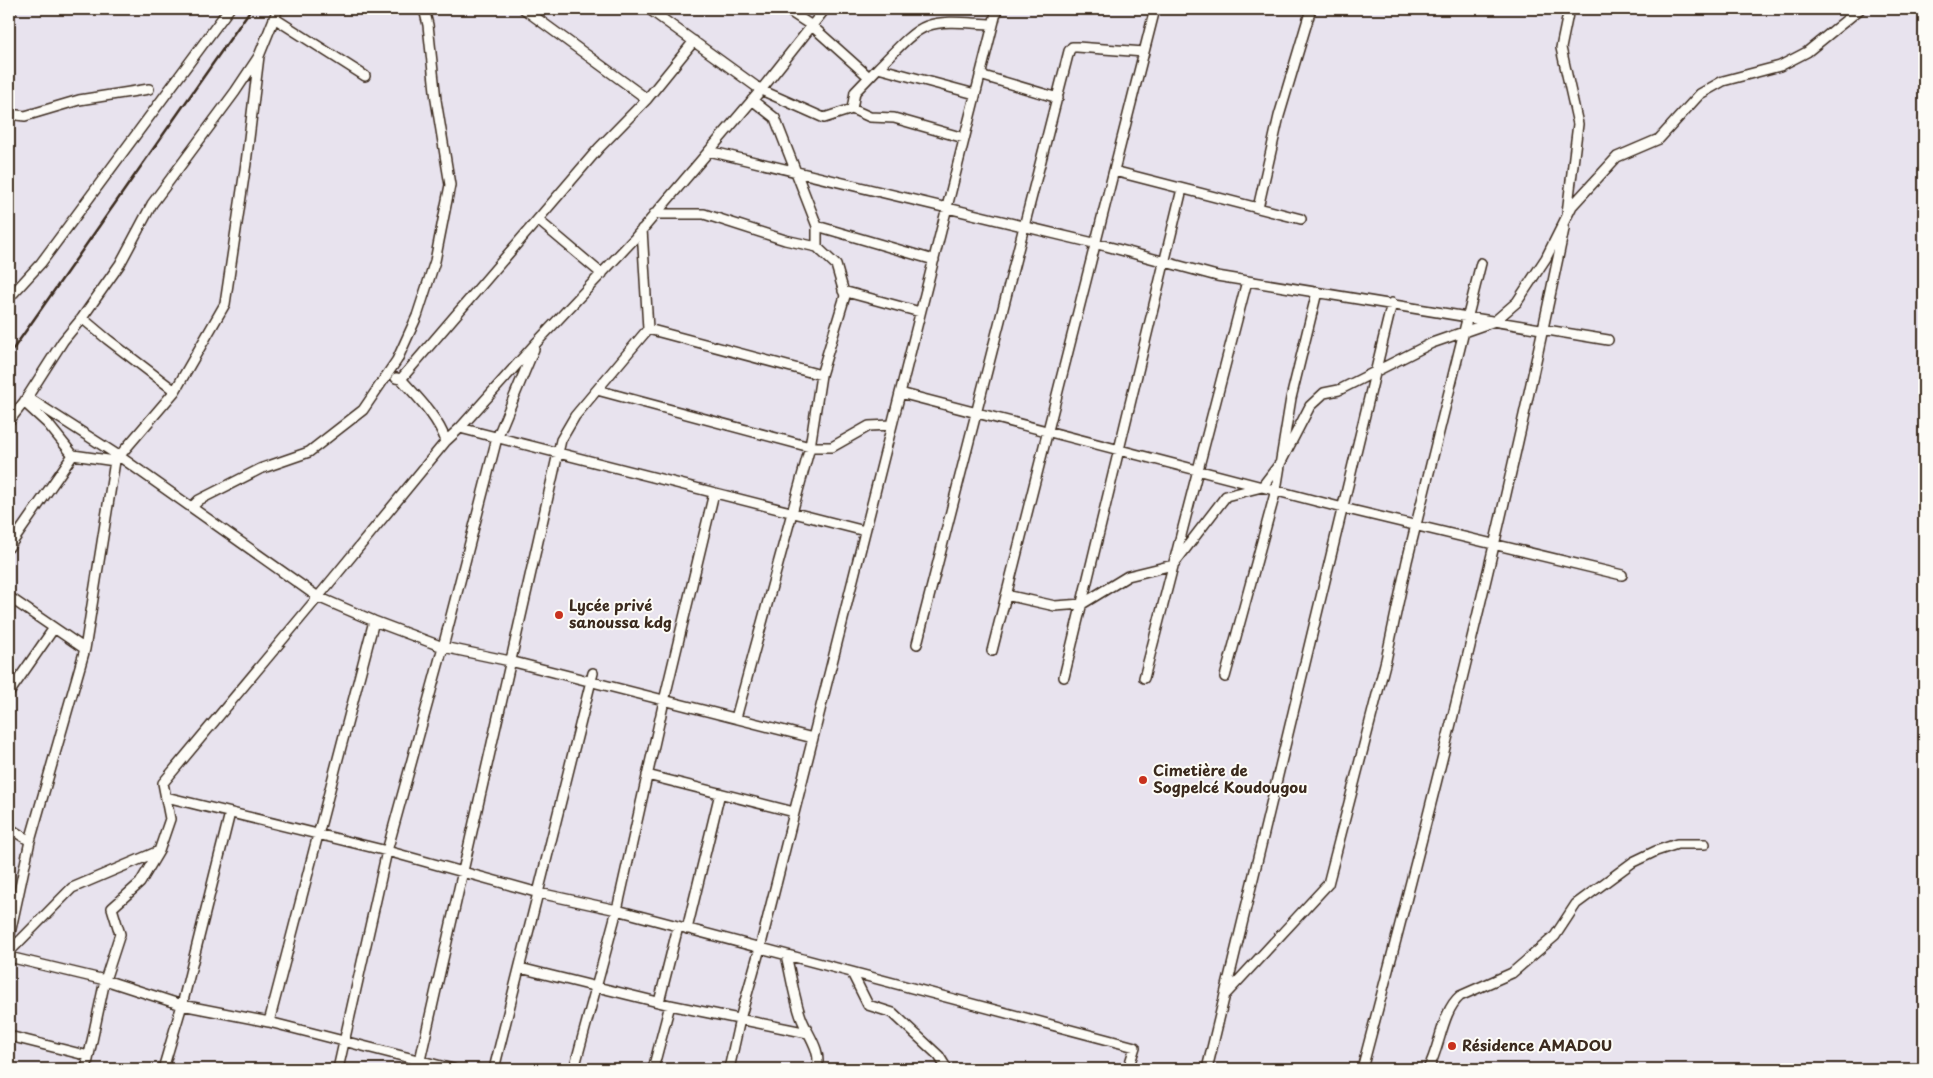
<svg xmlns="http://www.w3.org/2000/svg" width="1933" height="1078" viewBox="0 0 1933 1078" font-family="'Playpen Sans',sans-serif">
<rect width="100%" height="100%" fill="#e8e3ee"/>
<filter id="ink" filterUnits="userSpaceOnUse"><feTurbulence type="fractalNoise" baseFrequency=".02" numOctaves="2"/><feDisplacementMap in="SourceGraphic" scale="10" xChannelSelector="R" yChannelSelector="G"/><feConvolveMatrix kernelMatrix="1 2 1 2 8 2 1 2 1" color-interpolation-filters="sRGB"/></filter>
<g filter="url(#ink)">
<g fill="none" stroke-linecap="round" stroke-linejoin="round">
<g stroke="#3b2a1e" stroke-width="12">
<path id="minor" d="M524,9l123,90
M649,9l112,81 63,28 28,-9 18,8 24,1 70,20
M786,9l26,17 57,51
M9,14l3,-5
M274,18l91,58
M878,68c13,-12 32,-36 49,-42 18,-7 47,-2 66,-2
M980,75l78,23
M752,100l23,18 42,108v21
M852,109l3,-17 23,-24 97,26
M9,114l16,2 54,-16 70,-11
M709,151l397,95 111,30 391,64
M1114,171l187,48
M1258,208l21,-92 32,-107
M1567,213l11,-89 -17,-76 8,-39
M654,214h50l81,26 32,7 19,18 9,31 -24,79 -11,72 -74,271
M538,220l64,54
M817,226l117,34
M642,229l6,100
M843,291l77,21
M9,298l32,-35 188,-254
M82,318l25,21 68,52
M396,378l5,1c17,19 36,37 45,62
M401,379l198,-231 48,-49 47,-58
M597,390l213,57h22l37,-21 23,-1
M900,393l443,115 279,67
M27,397l92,59 199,141 56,24 69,26 67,14 303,77
M24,402l24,22 25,31
M9,421l15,-19 39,-61 19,-23 38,-54 32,-60 83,-112 24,-36 19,-47
M460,428l405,103
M192,507l7,-7 61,-31 49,-17 54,-42 34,-50 20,-44 18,-55 15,-76 -14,-85 -8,-75 -4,-16
M9,547l64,-92 42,6 60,-70 50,-87 21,-141 13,-107
M1006,595l49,11 27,-2 46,-28 45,-11 53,-69 36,-9 19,-25 29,-56 14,-13 15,-3 93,-47 63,-22 22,-19 29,-44 26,-52 45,-49 42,-18 41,-45 23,-13 57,-15 27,-14 53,-43
M9,597l76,52
M917,644l152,-593 3,-4h5l67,5 11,-43
M992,651l152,-599
M1064,677l118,-488
M1225,677l51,-187 15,-92 26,-106
M1144,678l103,-397
M9,693l45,-65
M647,775l147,37
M166,797l221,54 152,42 78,17 518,137 -7,22
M9,828l21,13
M687,929l33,-136
M9,938l21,-97 55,-192 30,-188
M9,952l63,-64 87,-37 11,-32 -7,-36 155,-186 128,-156 14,-13 77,-86 98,-104 126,-148 64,-81
M786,955c5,20 8,43 15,62 6,17 21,33 16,52
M9,957l96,23 77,25 87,17 184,47
M520,968l150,37 138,28
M852,973l16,32 25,8 46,43 8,13
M1225,995l103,-111 58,-224 21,-99 74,-298
M659,1002l19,-75
M269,1022l105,-401
M9,1036l80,20
M86,1069l19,-89 15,-46 -8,-26 28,-25 19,-32
M163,1069l19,-64 48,-192
M338,1069l49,-218 56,-204 54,-209 37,-89
M418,1069l140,-616 3,-13 14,-24 73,-87 173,46
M494,1069l99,-396
M574,1069l43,-159 47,-209 50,-208
M653,1069l17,-64
M729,1069l11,-50 20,-71 237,-939
M1207,1069l185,-766
M1362,1069c74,-279 144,-558 202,-840
M1428,1069c12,-21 14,-58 32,-73l52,-23 43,-37 21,-32 57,-42 23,-11 21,-7h28"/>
</g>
<use href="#minor" stroke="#fdfcf7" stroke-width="9"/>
<path stroke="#3b2a1e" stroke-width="2.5" d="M9,355l242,-346"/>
</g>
</g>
<g fill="#c8321e" stroke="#fdfcf7" stroke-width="2">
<circle cx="559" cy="615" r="5"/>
<circle cx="1143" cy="780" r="5"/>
<circle cx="1452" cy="1046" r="5"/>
</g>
<g text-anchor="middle" stroke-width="4" stroke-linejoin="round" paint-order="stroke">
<g font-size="15" font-weight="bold" fill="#3b2a1e" stroke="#fdfcf7" text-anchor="start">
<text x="569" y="611">Lycée privé<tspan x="569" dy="17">sanoussa kdg</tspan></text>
<text x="1153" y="776">Cimetière de<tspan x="1153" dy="17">Sogpelcé Koudougou</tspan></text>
<text x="1462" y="1051">Résidence AMADOU</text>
</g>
</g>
<rect width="1933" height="1078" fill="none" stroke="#fdfcf7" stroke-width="30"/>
<rect x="15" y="15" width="1903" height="1048" fill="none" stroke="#3b2a1e" stroke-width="2" filter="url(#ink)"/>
</svg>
